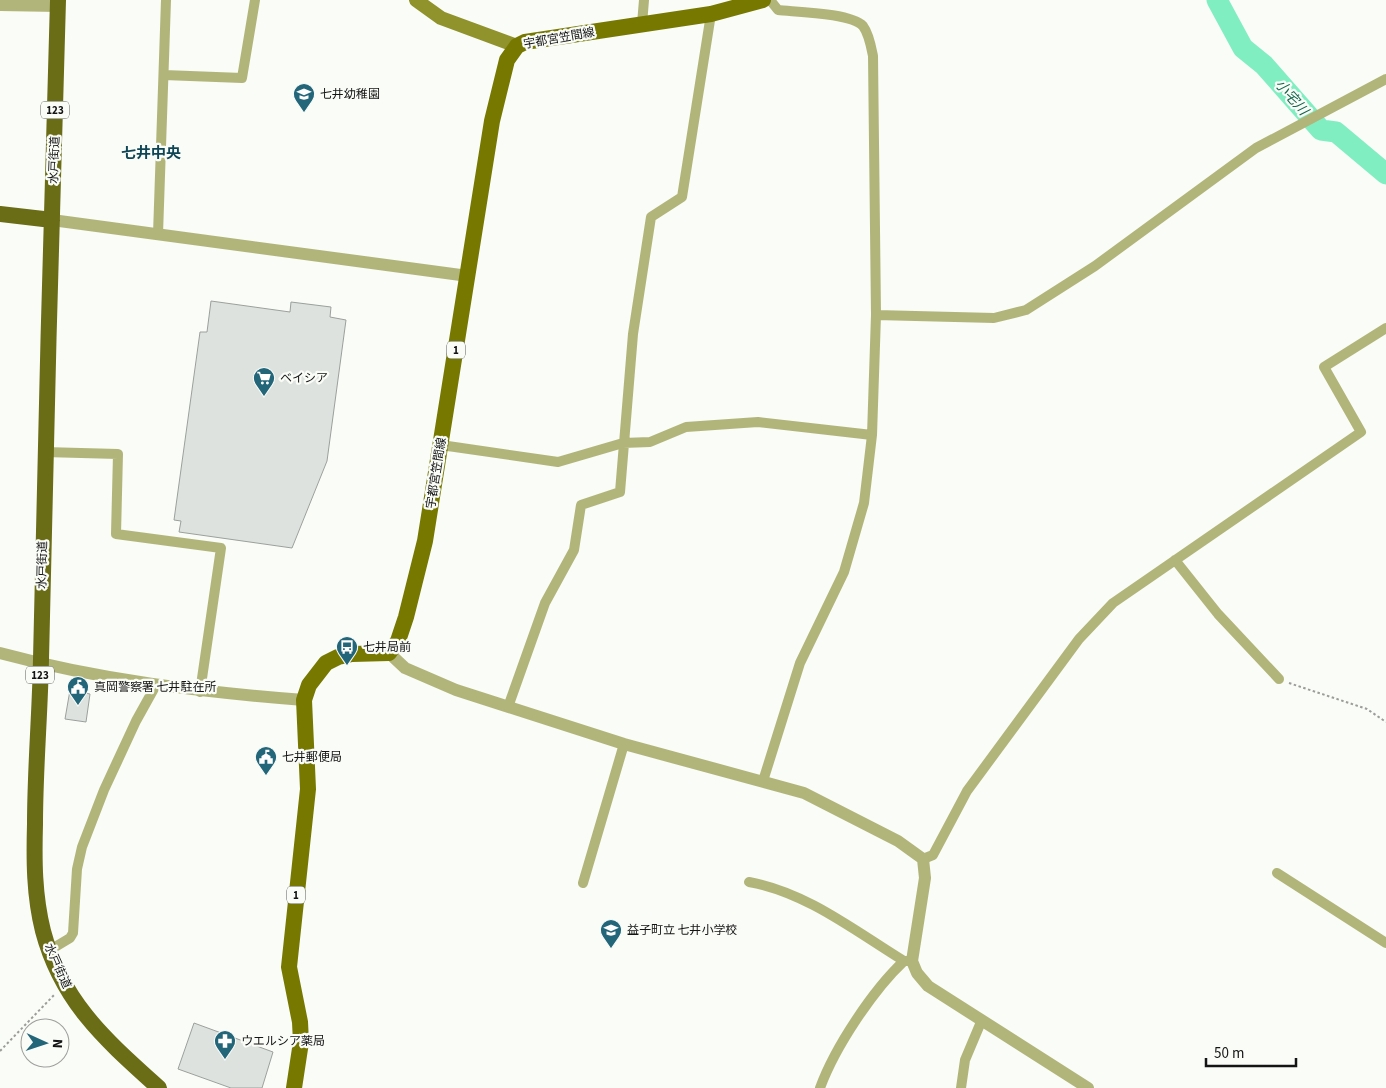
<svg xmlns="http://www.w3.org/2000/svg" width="1386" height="1088" viewBox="0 0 1386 1088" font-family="'Source Sans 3','Noto Sans JP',sans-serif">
<rect width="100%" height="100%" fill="#fafcf8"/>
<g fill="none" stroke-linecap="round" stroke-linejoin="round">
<path stroke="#81eec2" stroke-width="21" d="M1217,0l26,48 21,17 57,65 15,2 50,42"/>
</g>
<path fill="#dee2df" stroke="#9ca09c" d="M211,301l79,11 1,-10 40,5 -1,10 16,3 -19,141 -35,87 -113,-16 2,-11 -7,-1 26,-188h7z
M70,690l20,4 -4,28 -21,-3z
M194,1023l79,29 -11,36h-31l-53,-19z"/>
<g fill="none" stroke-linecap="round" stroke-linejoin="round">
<path stroke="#9c9d9a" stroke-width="2" stroke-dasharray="2.5 2.5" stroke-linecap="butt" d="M1289,683l78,26 19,13
M0,1051l55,-57"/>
<path stroke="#b2b579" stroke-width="10" d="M642,24l2,-24
M164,75l78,3 13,-78
M158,234l8,-234
M876,315l118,3 32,-8 69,-44 161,-118 130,-69
M441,445l117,17 65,-19 27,-1 36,-15 72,-5 114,13
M44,452l74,2 -2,80 105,14 -21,144
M1175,560l43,54 61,65
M508,707l37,-104 29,-53 7,-45 39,-13 13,-158 18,-117 31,-20 29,-183
M763,781l37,-118 44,-91 20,-69 8,-68 4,-120 -3,-259c-2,-10 -4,-22 -10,-30 -12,-13 -67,-14 -85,-16l-8,-10
M923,859l10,-4 34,-64 112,-152 34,-36 248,-171 -37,-65 62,-39
M1277,873l109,70
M749,882c57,10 106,49 155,79h8
M583,883l41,-139
M50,950l20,-12 3,-5 4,-64 5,-22 22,-57 32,-69 20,-36
M820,1088c15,-41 53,-98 84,-127
M961,1088l4,-28 16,-38"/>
<path stroke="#b2b579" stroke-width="12" d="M0,5l58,1
M52,220l416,56
M0,653c100,27 201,39 304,47
M389,653l16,15 51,22 168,54 180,49 94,48 25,18 2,19 -13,83 5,12 11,13 160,102"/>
<path stroke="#90922c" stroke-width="14" d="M416,0l25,18 76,28"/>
<path stroke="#767800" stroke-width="16" d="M294,1088l7,-46 -1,-20 -11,-55 19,-178 -4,-89 5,-15 17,-22 12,-6 14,-3 37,-1 9,-12 8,-24 19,-76 67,-420 15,-61 10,-14 8,-4 186,-28 52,-14"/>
<path stroke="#6a6c16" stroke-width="16" d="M58,0c-7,220 -12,439 -17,659 -1,55 -6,110 -6,165 -1,36 -1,71 8,107 19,72 64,110 116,157
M0,214l52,6"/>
</g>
<defs>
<g id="school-pin" transform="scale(1.125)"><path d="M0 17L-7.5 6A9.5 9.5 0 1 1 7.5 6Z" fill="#246679" stroke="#fafcf8"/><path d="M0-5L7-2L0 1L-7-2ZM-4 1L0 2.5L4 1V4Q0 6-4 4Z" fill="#fff"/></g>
<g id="supermarket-pin" transform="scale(1.125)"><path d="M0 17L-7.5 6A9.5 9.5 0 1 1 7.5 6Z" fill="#246679" stroke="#fafcf8"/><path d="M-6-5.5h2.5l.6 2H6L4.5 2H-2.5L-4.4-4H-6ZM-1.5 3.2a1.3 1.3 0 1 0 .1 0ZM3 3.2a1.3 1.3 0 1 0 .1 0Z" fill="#fff"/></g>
<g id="bus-pin" transform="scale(1.125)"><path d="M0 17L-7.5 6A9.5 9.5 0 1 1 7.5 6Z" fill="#246679" stroke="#fafcf8"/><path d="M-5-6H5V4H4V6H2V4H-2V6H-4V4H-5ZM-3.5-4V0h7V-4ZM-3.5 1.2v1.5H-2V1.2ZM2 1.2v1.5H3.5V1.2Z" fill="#fff"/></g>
<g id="civic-pin" transform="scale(1.125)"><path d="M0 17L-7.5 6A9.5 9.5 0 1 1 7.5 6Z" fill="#246679" stroke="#fafcf8"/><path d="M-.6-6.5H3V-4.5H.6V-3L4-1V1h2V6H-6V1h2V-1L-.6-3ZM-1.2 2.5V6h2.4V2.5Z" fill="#fff"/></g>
<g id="pharmacy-pin" transform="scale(1.125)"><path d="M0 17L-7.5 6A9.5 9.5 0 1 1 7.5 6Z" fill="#246679" stroke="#fafcf8"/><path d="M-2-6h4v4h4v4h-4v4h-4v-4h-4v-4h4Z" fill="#fff"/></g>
</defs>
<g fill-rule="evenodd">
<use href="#school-pin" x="304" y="94"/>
<use href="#supermarket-pin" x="264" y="378"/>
<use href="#bus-pin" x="347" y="647"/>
<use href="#civic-pin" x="78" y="687"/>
<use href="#civic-pin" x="266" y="757"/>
<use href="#school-pin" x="611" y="930"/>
<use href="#pharmacy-pin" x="225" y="1041"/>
</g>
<g text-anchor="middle" stroke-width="4.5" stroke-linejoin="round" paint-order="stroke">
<g fill="#fafcf8" stroke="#585a58" stroke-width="1">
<rect x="41" y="101.5" width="28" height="17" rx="4"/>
<rect x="447" y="341.5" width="18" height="17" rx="4"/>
<rect x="26" y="666.5" width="28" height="17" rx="4"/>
<rect x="287" y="886.5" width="18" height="17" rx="4"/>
</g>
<g font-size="11" font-weight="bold" fill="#131413">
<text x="55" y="114">123</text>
<text x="456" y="354">1</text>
<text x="40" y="679">123</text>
<text x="296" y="899">1</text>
</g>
<g font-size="12" fill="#131413" stroke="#fafcf8">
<text transform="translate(559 38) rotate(-10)" y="4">宇都宮笠間線</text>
<text transform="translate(54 160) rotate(-88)" y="4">水戸街道</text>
<text transform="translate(436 473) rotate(-81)" y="4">宇都宮笠間線</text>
<text transform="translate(42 565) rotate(-89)" y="4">水戸街道</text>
<text transform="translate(58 966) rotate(66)" y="4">水戸街道</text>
</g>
<g font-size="12" fill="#131413" stroke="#fafcf8" text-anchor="start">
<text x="320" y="98">七井幼稚園</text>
<text x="280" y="382">ベイシア</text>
<text x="363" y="651">七井局前</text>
<text x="94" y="691">真岡警察署 七井駐在所</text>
<text x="282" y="761">七井郵便局</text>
<text x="627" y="934">益子町立 七井小学校</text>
<text x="241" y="1045">ウエルシア薬局</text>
</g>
<g font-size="14" font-style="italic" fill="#12674c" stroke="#fafcf8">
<text transform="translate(1292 97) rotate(49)" y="5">小宅川</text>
</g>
<g font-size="15" font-weight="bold" fill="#0f4655" stroke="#fafcf8">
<text x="151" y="158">七井中央</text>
</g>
</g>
<g transform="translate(45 1043) rotate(93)"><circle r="24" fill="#fafcf8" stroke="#9e9f9c"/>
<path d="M0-4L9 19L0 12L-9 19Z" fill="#246679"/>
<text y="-8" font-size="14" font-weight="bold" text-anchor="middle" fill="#131413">N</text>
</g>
<path d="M1206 1058v8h90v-8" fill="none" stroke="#131413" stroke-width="2.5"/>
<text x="1214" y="1058" font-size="15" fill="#131413" stroke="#fafcf8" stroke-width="4" paint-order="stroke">50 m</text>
</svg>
